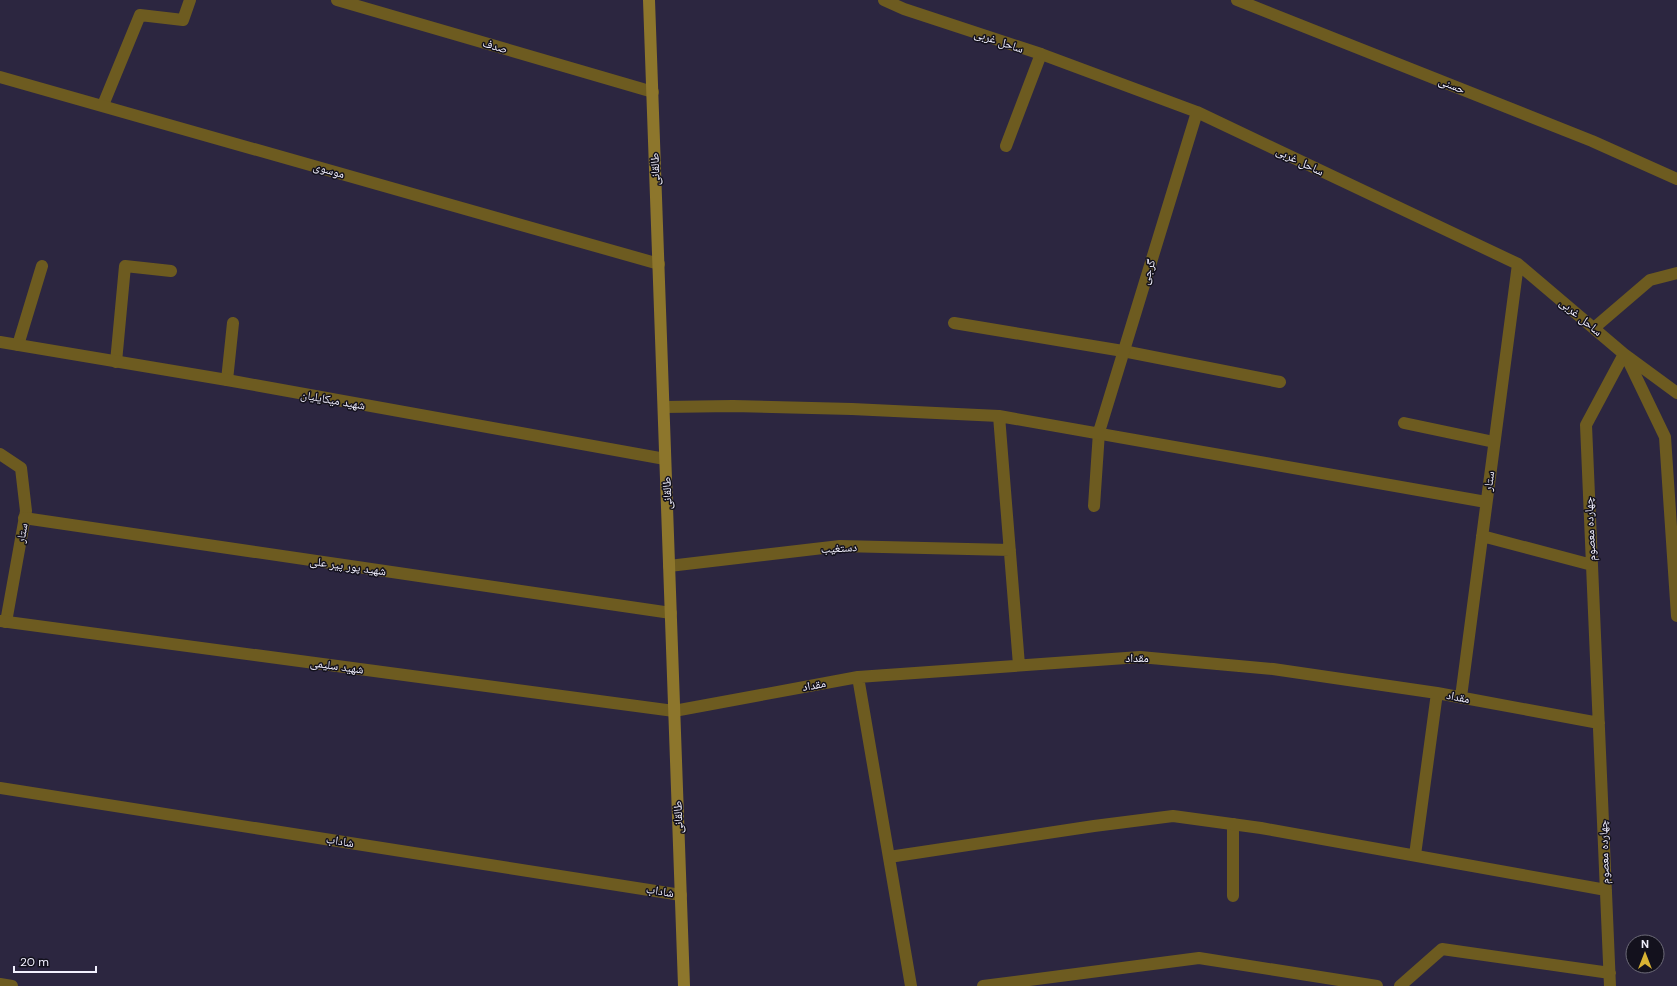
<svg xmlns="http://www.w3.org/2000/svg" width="1677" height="986" viewBox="0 0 1677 986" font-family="'DM Sans','Noto Naskh Arabic',sans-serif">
<rect width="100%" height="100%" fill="#2c2640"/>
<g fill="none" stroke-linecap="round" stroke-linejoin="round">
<path stroke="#6d5b20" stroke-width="12" d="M103,105l37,-90 43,5 7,-20
M1006,146l35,-92
M954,323l169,28 157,31
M18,345l24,-79
M116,362l9,-96 46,5
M227,380l6,-57
M1404,423l90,19
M0,454l21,14 5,43 -20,111
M1094,506l5,-74
M1233,896v-72"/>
<path stroke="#6d5b20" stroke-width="12" d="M337,0l316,92
M884,0l20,9 137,45 156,58 321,152 106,90 53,39
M1237,0l355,141 85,38
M0,77l659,187
M1594,328l56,-48 27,-7
M0,342l227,38 438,79
M1626,356l39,81 12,179
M664,407l69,-1 119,3 147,7 487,86
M999,416l20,249
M1099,432l98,-320
M24,518l647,95
M1482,536l110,29
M669,566l171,-20 170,4
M0,621l674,90 184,-34 282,-20 133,12 164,24 162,30
M858,677l53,309
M1461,697l57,-433
M0,788l681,107
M1415,855l22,-162
M889,857l205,-31 79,-10 88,12 345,62
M0,984l12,2
M983,986l216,-28 178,28
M1400,986l42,-37 168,24
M1610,986l-24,-561 38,-71"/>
<path stroke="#8d762c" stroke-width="12" d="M649,0l35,986"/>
</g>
<g text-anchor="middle" stroke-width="3" stroke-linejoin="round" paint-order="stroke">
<g font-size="12" fill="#f2f0fe" stroke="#13111d">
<text transform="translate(999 41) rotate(19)" y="4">ساحل غربی</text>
<text transform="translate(495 46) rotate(16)" y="4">صدف</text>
<text transform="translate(1452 85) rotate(22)" y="4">حسنی</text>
<text transform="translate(1300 161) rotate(26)" y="4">ساحل غربی</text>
<text transform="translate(655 169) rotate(-92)" y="4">طالقانی</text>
<text transform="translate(329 170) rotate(16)" y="4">موسوی</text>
<text transform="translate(1148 272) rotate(-73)" y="4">گرجی</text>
<text transform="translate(1581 317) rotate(40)" y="4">ساحل غربی</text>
<text transform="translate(333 400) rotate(10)" y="4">شهید میکایلیان</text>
<text transform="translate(1489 481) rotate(-82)" y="4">ستار</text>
<text transform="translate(667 493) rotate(-92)" y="4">طالقانی</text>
<text transform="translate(1590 529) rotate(-93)" y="4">چهارده معصوم</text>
<text transform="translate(22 533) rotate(-80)" y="4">ستار</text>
<text transform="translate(839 548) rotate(-3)" y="4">دستغیب</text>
<text transform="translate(348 566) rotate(8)" y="4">شهید پور پیر علی</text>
<text x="1137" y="662">مقداد</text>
<text transform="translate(337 666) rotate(8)" y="4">شهید سلیمی</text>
<text transform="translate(814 685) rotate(-10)" y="4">مقداد</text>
<text transform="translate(1458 697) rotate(11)" y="4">مقداد</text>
<text transform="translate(678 817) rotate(-92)" y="4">طالقانی</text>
<text transform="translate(340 841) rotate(9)" y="4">شاداب</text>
<text transform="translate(1604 852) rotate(-92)" y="4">چهارده معصوم</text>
<text transform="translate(660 891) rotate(9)" y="4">شاداب</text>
</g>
</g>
<g transform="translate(1645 954)"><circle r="19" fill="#13111d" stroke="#6c6a77"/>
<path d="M0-3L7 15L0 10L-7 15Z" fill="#d9b334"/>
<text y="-6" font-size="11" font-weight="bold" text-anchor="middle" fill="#f2f0fe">N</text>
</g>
<path d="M14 966v6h82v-6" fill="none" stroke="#f2f0fe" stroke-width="2"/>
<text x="20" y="966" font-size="12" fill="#f2f0fe" stroke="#13111d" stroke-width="3" paint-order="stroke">20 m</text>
</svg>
